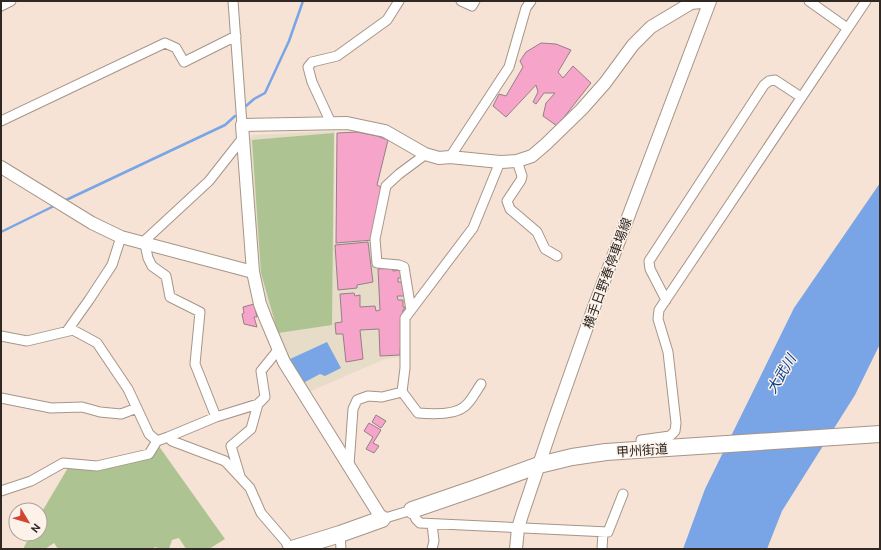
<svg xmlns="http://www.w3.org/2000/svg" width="881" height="550" viewBox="0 0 881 550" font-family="Ubuntu,'Noto Sans JP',sans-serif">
<rect width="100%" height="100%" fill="#f6e3d5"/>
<path fill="#e6dcc7" d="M335,131l-1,112 38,-2 1,23 27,3 10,42 -8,45 -2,3 -15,2 -74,32h-4l-20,-30 -11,-25 -18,-63 -10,-132 5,-6z"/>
<path fill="#adc492" d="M334,133l-2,192 -54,8 -17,-60 -9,-133z
M158,445l67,94 -16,10h-23l-7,-11 -7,2 -3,9h-8l-6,-2 -2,2h-95l-4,-6 -9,6h-22l8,-15h9v-19l29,-49 81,-10z"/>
<path fill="#79a5e6" d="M880,183v161l-25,51 -73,116 -15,38h-84l22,-60 89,-181z
M327,342l14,26 -16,8 -5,-2 -17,9 -13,-24z"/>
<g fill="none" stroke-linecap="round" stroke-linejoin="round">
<path stroke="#79a5e6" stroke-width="2.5" d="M246,106l8,-7 11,-6 24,-52 14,-40
M64,201l161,-76 10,-9
M1,232l55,-27"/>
</g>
<path fill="#f6a4c9" stroke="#947f88" d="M541,43l15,1 15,6 -13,22 5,6 10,-12 18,17 -34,43 -14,-10 3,-13 9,-10h-11l-8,11 -3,-2 5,-10 -2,-7 -30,32 -13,-11 6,-12 7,2 17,-29 -3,-6 6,-9z
M357,132l20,4 11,4 -11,45 8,4 -12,51 -37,3 1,-110z
M368,242l5,40 -16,3v3l-19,2 -3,-45z
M392,268l1,3 8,-1 1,8h-4v4h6l1,14h-8l1,4h5v7h2v2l-2,1 -1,11 -2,34 -20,1 -1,-27 -19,1 3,29 -17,3 -3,-28h-7l-1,-11 7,-1 -2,-28 14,-1 1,3 5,-1v12l15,-1 1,5 4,-1 -2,-41z
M254,304l3,13h-3l3,10 -13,-3 -2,-10 2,-1 -1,-6z
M376,415l10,6 -5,7 -9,-6z
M369,423l12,7 -8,13 6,3 -5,7 -8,-4 7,-12 -9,-6z"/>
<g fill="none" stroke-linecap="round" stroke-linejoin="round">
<g stroke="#a69588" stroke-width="11">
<path id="street" d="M233,1l9,124
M461,1l11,5 3,-5
M809,1l38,27
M1,6l10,-5
M1,121l164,-78 11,5 8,14 52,-26
M331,123l-19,-41 -4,-15 4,-5 25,-6 50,-36 12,-19
M450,157l59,-90 17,-59 5,-7
M517,161l5,15 -1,4 -14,21 3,8 27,23 8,17 12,7
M142,243l67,-62 33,-42
M145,244l3,14 4,8 14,10 4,21 30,15 -5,52 21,53
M666,300l-16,-31 -1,-8 115,-176 5,-4 6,-1 26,17
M411,310l-7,-43 -5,-2 -22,-2 -2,-24 11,-53 13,-12 27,-20
M67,331l22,-31 23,-35 9,-28
M1,336l26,5 46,-11 24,13 31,46 21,45 8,7 11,-4 4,4 53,20 25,27 11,25 25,29 3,7
M403,393l15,20c12,1 36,2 46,-6 7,-5 12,-16 17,-23
M1,398l50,10 31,-1 18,5 21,2 16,-6
M168,437l48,-20 42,-13
M641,450v-10l29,-4 5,-5 1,-8 -8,-71 -10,-33 1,-9 207,-309
M349,465l4,-56 4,-9 11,-4 14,1 20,-5 3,-24v-50l68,-90 27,-66
M240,476l-9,-30 20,-17 7,-25 7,-7 -4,-26 17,-21
M1,491l30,-10 32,-18 34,3 52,-12 8,-13
M382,519l30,-9 4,9 4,4 188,9 15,-38
M340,534l1,15
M432,549l2,-8 -2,-17
M602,549l1,-17"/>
</g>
<g stroke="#a69588" stroke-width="14">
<path id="secondary" d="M1,167l91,56 29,14 132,35
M382,519l-98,-157 -19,-45 -5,-13 -7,-32 -11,-147 105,-2 38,8 40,23 14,4 11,-1 50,5 17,-1 15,-5 14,-12 36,-35 23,-26 28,-38 18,-18 40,-24 10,-1 7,2
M516,549l2,-21 4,-13 30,-89 42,-119 116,-306"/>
</g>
<g stroke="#a69588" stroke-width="18">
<path id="highway" d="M412,510l64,-22 63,-23 33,-8 34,-5 274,-18
M292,549l48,-15 42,-15"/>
</g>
<use href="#street" stroke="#fff" stroke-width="9"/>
<use href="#secondary" stroke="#fff" stroke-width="12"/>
<use href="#highway" stroke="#fff" stroke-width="16"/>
</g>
<g text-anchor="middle" stroke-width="3" stroke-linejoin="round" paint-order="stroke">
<g font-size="13" fill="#2f2823" stroke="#fdf2e9">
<text transform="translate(607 273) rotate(-70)" y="5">横手日野春停車場線</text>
<text transform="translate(642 450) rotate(-4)" y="5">甲州街道</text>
</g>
<g font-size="14" font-style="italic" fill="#06418c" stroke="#fdf2e9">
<text transform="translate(781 374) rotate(-59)" y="5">大武川</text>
</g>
</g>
<rect width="881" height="550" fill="none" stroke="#2f2823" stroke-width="4"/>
<g transform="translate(28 522) rotate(128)"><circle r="19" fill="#fdf2e9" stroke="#aba19a"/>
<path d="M0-3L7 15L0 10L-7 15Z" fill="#d24631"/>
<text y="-6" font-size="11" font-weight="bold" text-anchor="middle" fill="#2f2823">N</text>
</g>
</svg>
